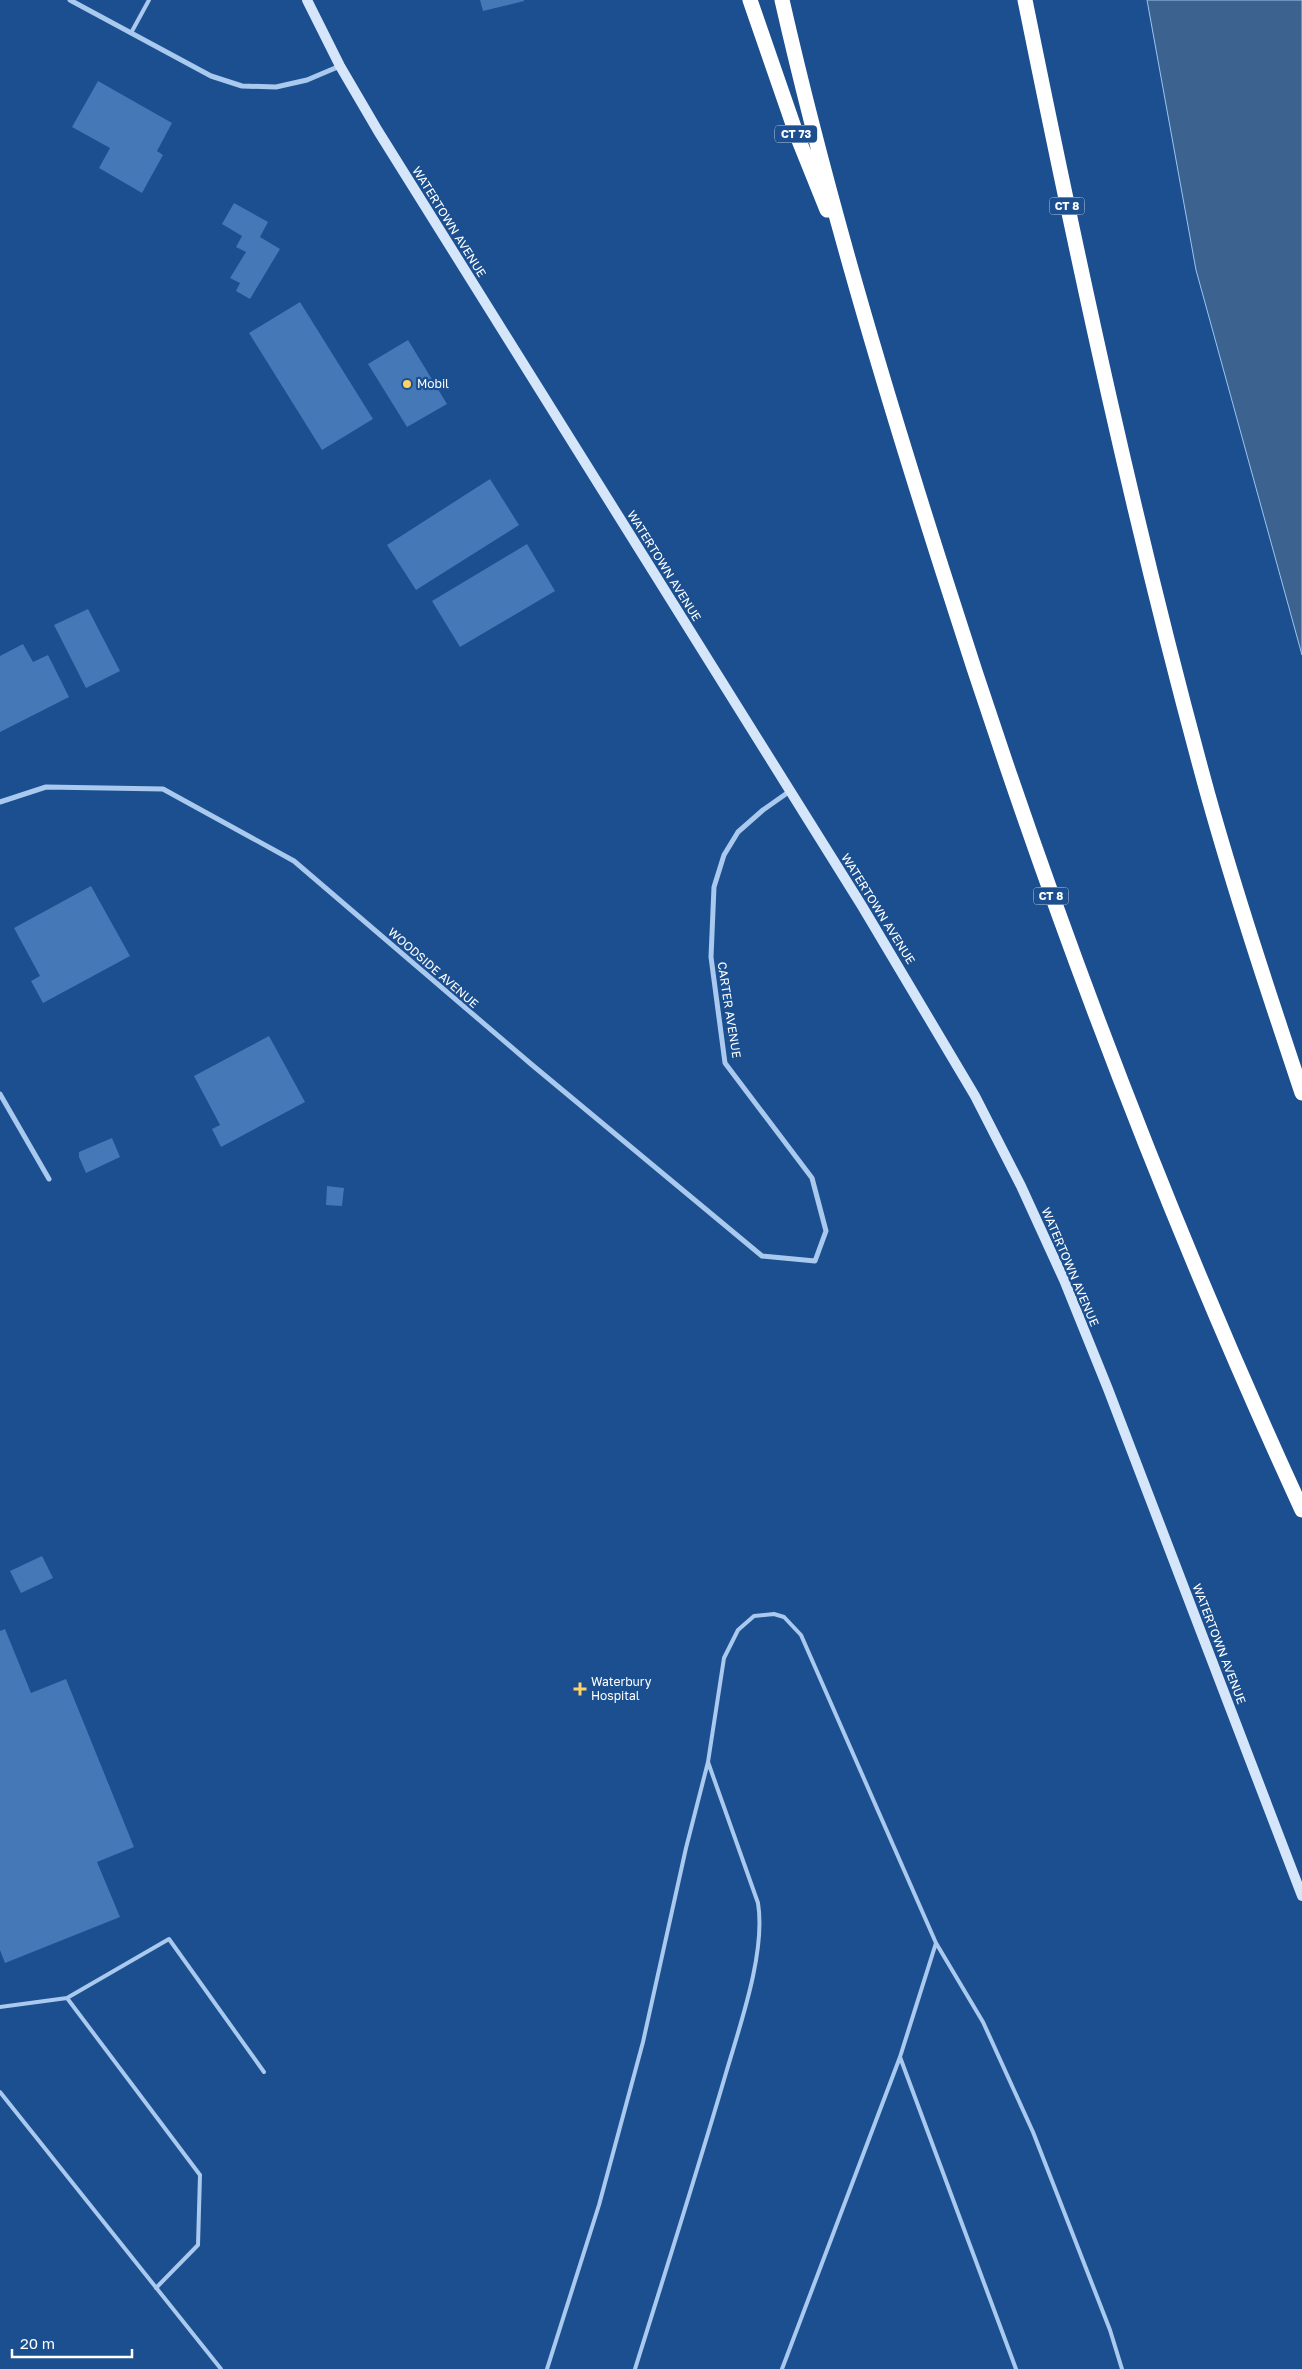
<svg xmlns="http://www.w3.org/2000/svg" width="1302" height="2369" viewBox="0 0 1302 2369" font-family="'Golos Text',sans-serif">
<rect width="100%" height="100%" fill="#1b4f8f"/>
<path fill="#3c6290" stroke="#9cc4f0" d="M1147,0h155v655l-106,-385z"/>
<path fill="#4478b7" d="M480,0h44v1l-41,10z
M98,81l74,42 -15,28 6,4 -21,38 -43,-25 11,-20 -38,-21z
M234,203l34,19 -8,15 20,12 -30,50 -14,-8 4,-8 -10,-5 16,-26 -10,-5 6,-11 -20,-12z
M300,302l73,117 -51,31 -73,-117z
M408,340l39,64 -40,23 -39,-63z
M490,479l29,46 -103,65 -29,-45z
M527,544l28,47 -95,56 -28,-46z
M88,609l32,62 -34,17 -32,-63z
M23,644l10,18 15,-7 21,42 -69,35v-76z
M91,886l39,70 -87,47 -12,-22 9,-5 -26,-48z
M269,1036l36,66 -84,45 -9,-18 8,-4 -26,-49z
M112,1138l8,19 -34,16 -7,-16v-5z
M327,1186l17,2 -2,18 -16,-1z
M42,1556l11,22 -32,15 -11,-22z
M5,1629l26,64 35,-14 68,168 -37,15 23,55 -115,46 -5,-13v-319z"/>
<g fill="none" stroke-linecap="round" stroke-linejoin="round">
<path stroke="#a9c9ee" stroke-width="4" d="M131,33l18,-33
M67,1998l133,177 -2,70 -42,43
M0,2007l67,-9 102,-59 95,133
M900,2057l116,312
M0,2092l221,277
M547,2369l52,-164 44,-163 43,-194 22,-86 16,-104 14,-28 16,-14 20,-2 10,3 17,18 135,308 47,79 50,110 77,198 12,39
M635,2369c31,-99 62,-197 91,-296 14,-48 40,-121 32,-170l-50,-141
M782,2369l118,-312 36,-114"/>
<path stroke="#a9c9ee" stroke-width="5" d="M70,0l141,76 31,10 34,1 31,-7 33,-14
M0,802l46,-15 117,2 131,72 237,203 231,192 53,5 11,-30 -14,-53 -87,-115 -14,-106 3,-70 10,-32 14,-23 25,-22 27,-19
M0,1094l49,85"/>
<path stroke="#d6e6fa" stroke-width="10" d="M307,0l33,66 38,65 484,775 113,190 46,90 43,94 44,109 194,507"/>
<path stroke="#fff" stroke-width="15" d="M750,0l46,133 31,77
M782,0c44,193 101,384 161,572 101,319 219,634 359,938
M1025,0c54,267 111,533 183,795 28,100 61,199 94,298"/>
</g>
<g fill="#ffd166" stroke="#1b4f8f" stroke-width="2">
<circle cx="407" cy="384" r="5"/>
<path d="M577.5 1681.5h5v5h5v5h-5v5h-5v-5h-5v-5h5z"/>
</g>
<g text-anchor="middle" stroke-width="4.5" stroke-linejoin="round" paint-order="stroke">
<g fill="#1b4f8f" stroke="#bbcadd" stroke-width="1">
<rect x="775" y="125.5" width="42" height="17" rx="4"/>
<rect x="1049.5" y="197.5" width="35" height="17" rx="4"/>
<rect x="1033.5" y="887.5" width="35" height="17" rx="4"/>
</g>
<g font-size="11" font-weight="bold" fill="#fff">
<text x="796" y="138">CT 73</text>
<text x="1067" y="210">CT 8</text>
<text x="1051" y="900">CT 8</text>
</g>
<g font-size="12" fill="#fff" stroke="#1b4f8f">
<text transform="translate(449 222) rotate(58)" y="4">WATERTOWN AVENUE</text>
<text transform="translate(664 566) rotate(58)" y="4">WATERTOWN AVENUE</text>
<text transform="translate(878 909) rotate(58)" y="4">WATERTOWN AVENUE</text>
<text transform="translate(433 968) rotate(41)" y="4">WOODSIDE AVENUE</text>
<text transform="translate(729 1010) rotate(81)" y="4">CARTER AVENUE</text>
<text transform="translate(1070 1267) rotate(67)" y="4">WATERTOWN AVENUE</text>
<text transform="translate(1219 1644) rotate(69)" y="4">WATERTOWN AVENUE</text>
</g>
<g font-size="12" fill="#fff" stroke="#1b4f8f" text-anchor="start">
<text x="417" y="388">Mobil</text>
<text x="591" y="1686">Waterbury<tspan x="591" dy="14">Hospital</tspan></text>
</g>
</g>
<path d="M12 2349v8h120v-8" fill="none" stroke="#ffffff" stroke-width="2.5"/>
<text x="20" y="2349" font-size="15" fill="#ffffff" stroke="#1b4f8f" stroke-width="4" paint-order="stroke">20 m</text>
</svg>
